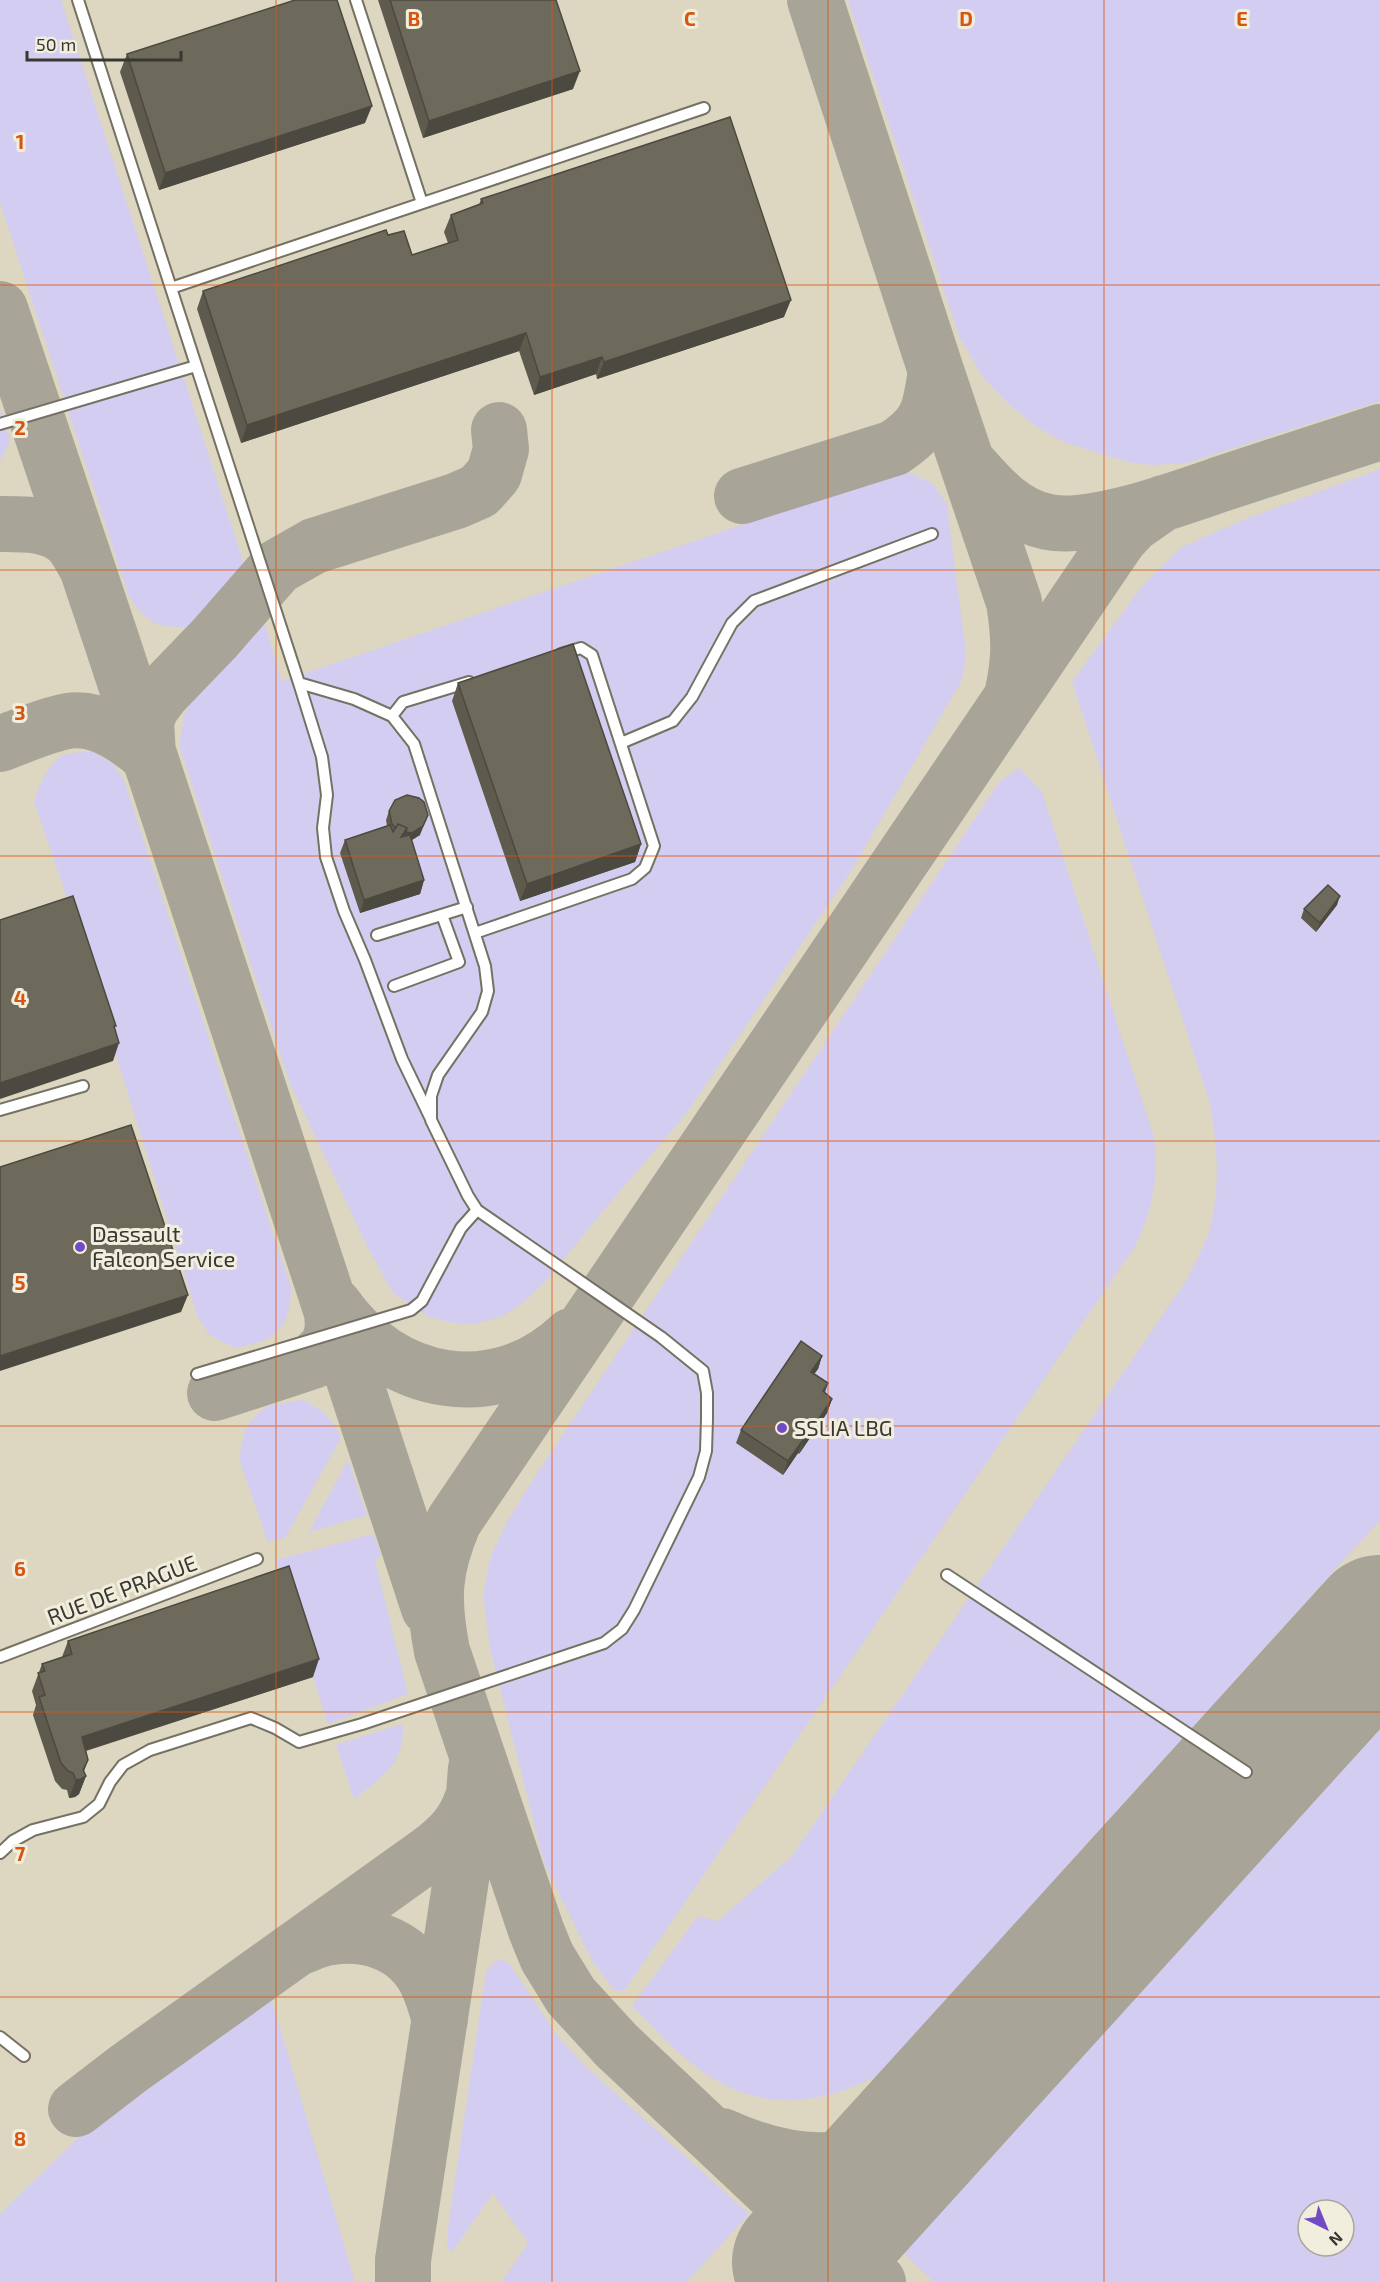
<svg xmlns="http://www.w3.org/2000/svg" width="1380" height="2282" viewBox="0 0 1380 2282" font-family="'Exo 2',sans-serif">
<rect width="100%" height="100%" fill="#e5e1d1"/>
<path fill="#ddd6c0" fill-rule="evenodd" d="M0,0h1380v2282h-1380zM1308,2210h36v36h-36z"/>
<path fill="#d4cdf2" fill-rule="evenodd" d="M0,0h61l182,561 -3,14 -53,52c-32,1 -41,-5 -58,-31l-129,-393z
M848,0h532v401l-193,62 -34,2 -26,-3 -63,-20 -26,-14 -27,-22 -29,-30 -23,-40z
M0,409l10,32 -10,20z
M1380,469v1051l-503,556c-64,32 -121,36 -181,-9 -23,-17 -43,-41 -64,-61l66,-90 20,5 74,-65 396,-578c6,-14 15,-29 20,-43 13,-47 10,-88 1,-135l-137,-418 70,-96 40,-39 56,-25z
M906,471l26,12 15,21 19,149 -4,27 -111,191 -165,243 -78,91 -64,78 -20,19 -21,14 -28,8 -22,-1 -24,-6 -36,-24 -26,-47 -78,-165 -110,-336 5,-30 18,-32 62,-62 18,60 556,-189 47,-18z
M93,752l20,12 10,14 168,510c-2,44 -15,52 -56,60l-24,-12 -13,-18 -134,-429 -30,-87c3,-12 14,-38 26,-45 10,-5 22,-5 33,-5z
M1019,768l23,24 113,348c2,45 -1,64 -19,105l-512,746 -10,-1 -21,-28 -49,-99 -54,-215 -7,-52 7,-38 18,-38 26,-42 466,-697z
M303,1400c21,11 28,17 38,38l-56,100 -17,4 -29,-83 6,-30 12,-15 13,-9z
M348,1460l19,55 -58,17z
M373,1534l8,20 -6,7 33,133 -80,30 -52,-164z
M402,1724c6,36 -22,56 -48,75l-18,-54z
M1380,1727v555h-446l-31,-30zM1308,2210h36v36h-36z
M502,1959l9,7 45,68 27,30 166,150 -62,68h-185l26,-39 -35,-50 -41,59 -5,-5 2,-27 37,-248 8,-10z
M271,1997l84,285h-355v-68l93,-91z"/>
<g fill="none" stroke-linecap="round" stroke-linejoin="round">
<path stroke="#a8a598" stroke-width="56" d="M815,0l121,371 78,231c6,38 6,57 -2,94
M0,309l112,333 317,966
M969,464c22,25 44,51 79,58 44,9 132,-24 176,-39 52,-17 104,-34 156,-51
M742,496l152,-48c35,-23 36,-37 42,-77
M0,524c24,0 50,-1 69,16 7,7 13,19 18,28
M0,744c22,-8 45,-19 68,-23 30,-5 59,16 80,34
M148,755l-2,-34 5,-13 11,-15 53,-55 62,-71 37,-21 142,-45 23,-10 15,-17 7,-25 -2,-19
M334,1305c57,82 162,102 237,31
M215,1393l98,-32 16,-16 4,-17 -1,-17
M303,1946c39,-19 92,-12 118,26 10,14 14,32 19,48
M76,2109l52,-40 302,-216c20,-15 34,-29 42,-53
M722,2136c72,33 133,34 200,-8
M403,2282v-22l71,-466 2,-26
M878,2282l-56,-43 -206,-194 -45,-49 -24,-39 -11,-27 -94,-279c-10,-52 -9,-81 12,-130l665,-982 14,-15 30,-21"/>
<path stroke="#a8a598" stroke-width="140" d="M802,2262l578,-637"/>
<g stroke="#757163" stroke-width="14">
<path id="lane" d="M78,0l93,288
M356,0l66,203
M0,424l196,-58
M299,683l23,74 5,38 -4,33 3,29 18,54 21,49 37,99 28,58
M392,716l11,-14 66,-20
M621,743l52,-22 19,-24 40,-74 22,-22 178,-67
M475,933l157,-54 13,-11 9,-22 -62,-191 -11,-7 -20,6
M377,935l90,-28
M394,986l65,-24 -17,-47
M0,1110l83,-24
M197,1374l214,-64 11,-9 39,-73 16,-18
M947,1575l299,197
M0,1657l257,-98
M0,1853l13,-12 20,-11 50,-13 16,-13 11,-22 13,-17 27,-15 101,-32 24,10 24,14 63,-18 242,-81 18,-14 12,-19 65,-133 7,-26 1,-32v-26l-4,-22 -42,-34 -184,-127 -9,-14 -37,-76v-24l7,-21 44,-63 6,-21 -3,-25 -71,-222 -22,-28 -38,-17 -55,-16 -128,-395 533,-180
M0,2037l24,19"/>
</g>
<use href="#lane" stroke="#fff" stroke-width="10"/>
</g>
<path fill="#5e5a4e" d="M378,0h178l17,89 -150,49z
M127,54l238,69 -206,67 -39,-118z
M481,199l303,118 -187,62 -1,-5 -62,21 -15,-44 -278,92 -44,-134 6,-18 185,-56 24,20 36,-12 -4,-11 7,-17 28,-10z
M458,683l183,161 -6,18 -115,39 -68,-200z
M389,811l31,24 -9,5 13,40 -4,14 -60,19 -20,-60 5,-13 42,-14 -1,-6z
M1337,905l-21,27 -15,-14 3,-9z
M822,1356l-4,13 -4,5 14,9 -3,10 7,6 -5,14 -28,41 -1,-1 -15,22 -47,-32 5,-13z
M68,1641l245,36 -227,74 2,9 -4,11 2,5 -7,18 -4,3 -6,1 -2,-8 -5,-1 -7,-8 -22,-66 3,-10 -4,-14 10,-27 20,-7z"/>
<path fill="#4c4a40" d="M580,71l-7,18 -150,49 6,-17z
M372,106l-7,17 -206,67 6,-17z
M791,300l-7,17 -187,62 7,-17z
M526,333l-7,18 -278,92 6,-18z
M602,357l-6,17 -62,21 6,-18z
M428,815l-8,20 -11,7 -12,-1 10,-13z
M641,844l-6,18 -115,39 7,-17z
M424,880l-4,14 -60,19 4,-13z
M1340,896l-3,9 -21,27 4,-9z
M119,1043l-6,18 -113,38v-16z
M188,1295l-7,17 -181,59v-15z
M822,1356l-4,13 -12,16 5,-13z
M832,1399l-5,14 -28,41 5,-13z
M803,1440l-5,13 -15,22 5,-14z
M319,1659l-6,18 -238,77 7,-17z
M88,1760l-7,19 5,-3 -7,18 -4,3 -6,1 7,-18 7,-10z"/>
<path fill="#6d695b" stroke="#4c4a40" stroke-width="1.5" d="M295,0h42l35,106 -207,67 -38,-119z
M390,0h166l24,71 -151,50z
M730,117l61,183 -187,62 -2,-5 -62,20 -14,-44 -279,92 -44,-134 183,-61 2,5 16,-4 8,24 46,-15 -7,-25 32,-12 -2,-4z
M573,644l68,200 -114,40 -69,-201z
M407,795l12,3 5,4 4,13 -5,11 -11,7 -6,-1 1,-4 -9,-4 -2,4 -4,-4 -3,-13 6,-11z
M398,824l9,4 -6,9 9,-2 14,45 -60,20 -19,-60 45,-15 3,7z
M1328,885l12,11 -20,27 -16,-14z
M73,896l43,130h-2l5,17 -119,40v-163z
M131,1125l57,170 -188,61v-189z
M801,1341l21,15 -11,16 17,11 -5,8 9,8 -28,42 -1,-1 -15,21 -47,-31z
M289,1566l30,93 -237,78 6,23 -5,10 3,6 -5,3 -5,1 -3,-7 -5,-2 -7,-8 -22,-66 6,-2 -7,-22 7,-2 -3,-7 30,-10 -4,-13z"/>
<path fill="none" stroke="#d65610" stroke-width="1.5" stroke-opacity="0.55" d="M276,0v2282M552,0v2282M828,0v2282M1104,0v2282M0,285h1380M0,570h1380M0,856h1380M0,1141h1380M0,1426h1380M0,1712h1380M0,1997h1380"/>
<g fill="#714bc4" stroke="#f2eede" stroke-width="2">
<circle cx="80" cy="1247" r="6"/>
<circle cx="782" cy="1428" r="6"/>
</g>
<g text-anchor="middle" stroke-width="6" stroke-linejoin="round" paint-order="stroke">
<g font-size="22" fill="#383731" stroke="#f2eede" text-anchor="start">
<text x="92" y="1242">Dassault<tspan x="92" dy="25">Falcon Service</tspan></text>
<text x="794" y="1436">SSLIA LBG</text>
</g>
<g font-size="22" fill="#383731" stroke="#f2eede">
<text transform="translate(122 1590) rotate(-21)" y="8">RUE DE PRAGUE</text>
</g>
</g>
<g font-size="20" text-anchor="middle" font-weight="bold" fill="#d65610" stroke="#f2eede" stroke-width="6" stroke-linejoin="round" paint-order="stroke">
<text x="414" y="26">B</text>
<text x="690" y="26">C</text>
<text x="966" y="26">D</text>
<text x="1242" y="26">E</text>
<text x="20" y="149">1</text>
<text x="20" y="435">2</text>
<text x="20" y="720">3</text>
<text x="20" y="1005">4</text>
<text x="20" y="1290">5</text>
<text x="20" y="1576">6</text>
<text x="20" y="1861">7</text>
<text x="20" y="2146">8</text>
</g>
<g transform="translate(1326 2228) rotate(137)"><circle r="28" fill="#f2eede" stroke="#a8a599" stroke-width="1.5"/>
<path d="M0-4.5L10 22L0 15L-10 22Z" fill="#714bc4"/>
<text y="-9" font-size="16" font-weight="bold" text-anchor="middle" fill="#383731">N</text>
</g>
<path d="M27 51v9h154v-9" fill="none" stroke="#383731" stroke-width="3"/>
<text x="36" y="51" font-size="18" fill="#383731" stroke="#f2eede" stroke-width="4.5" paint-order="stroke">50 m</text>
</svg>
